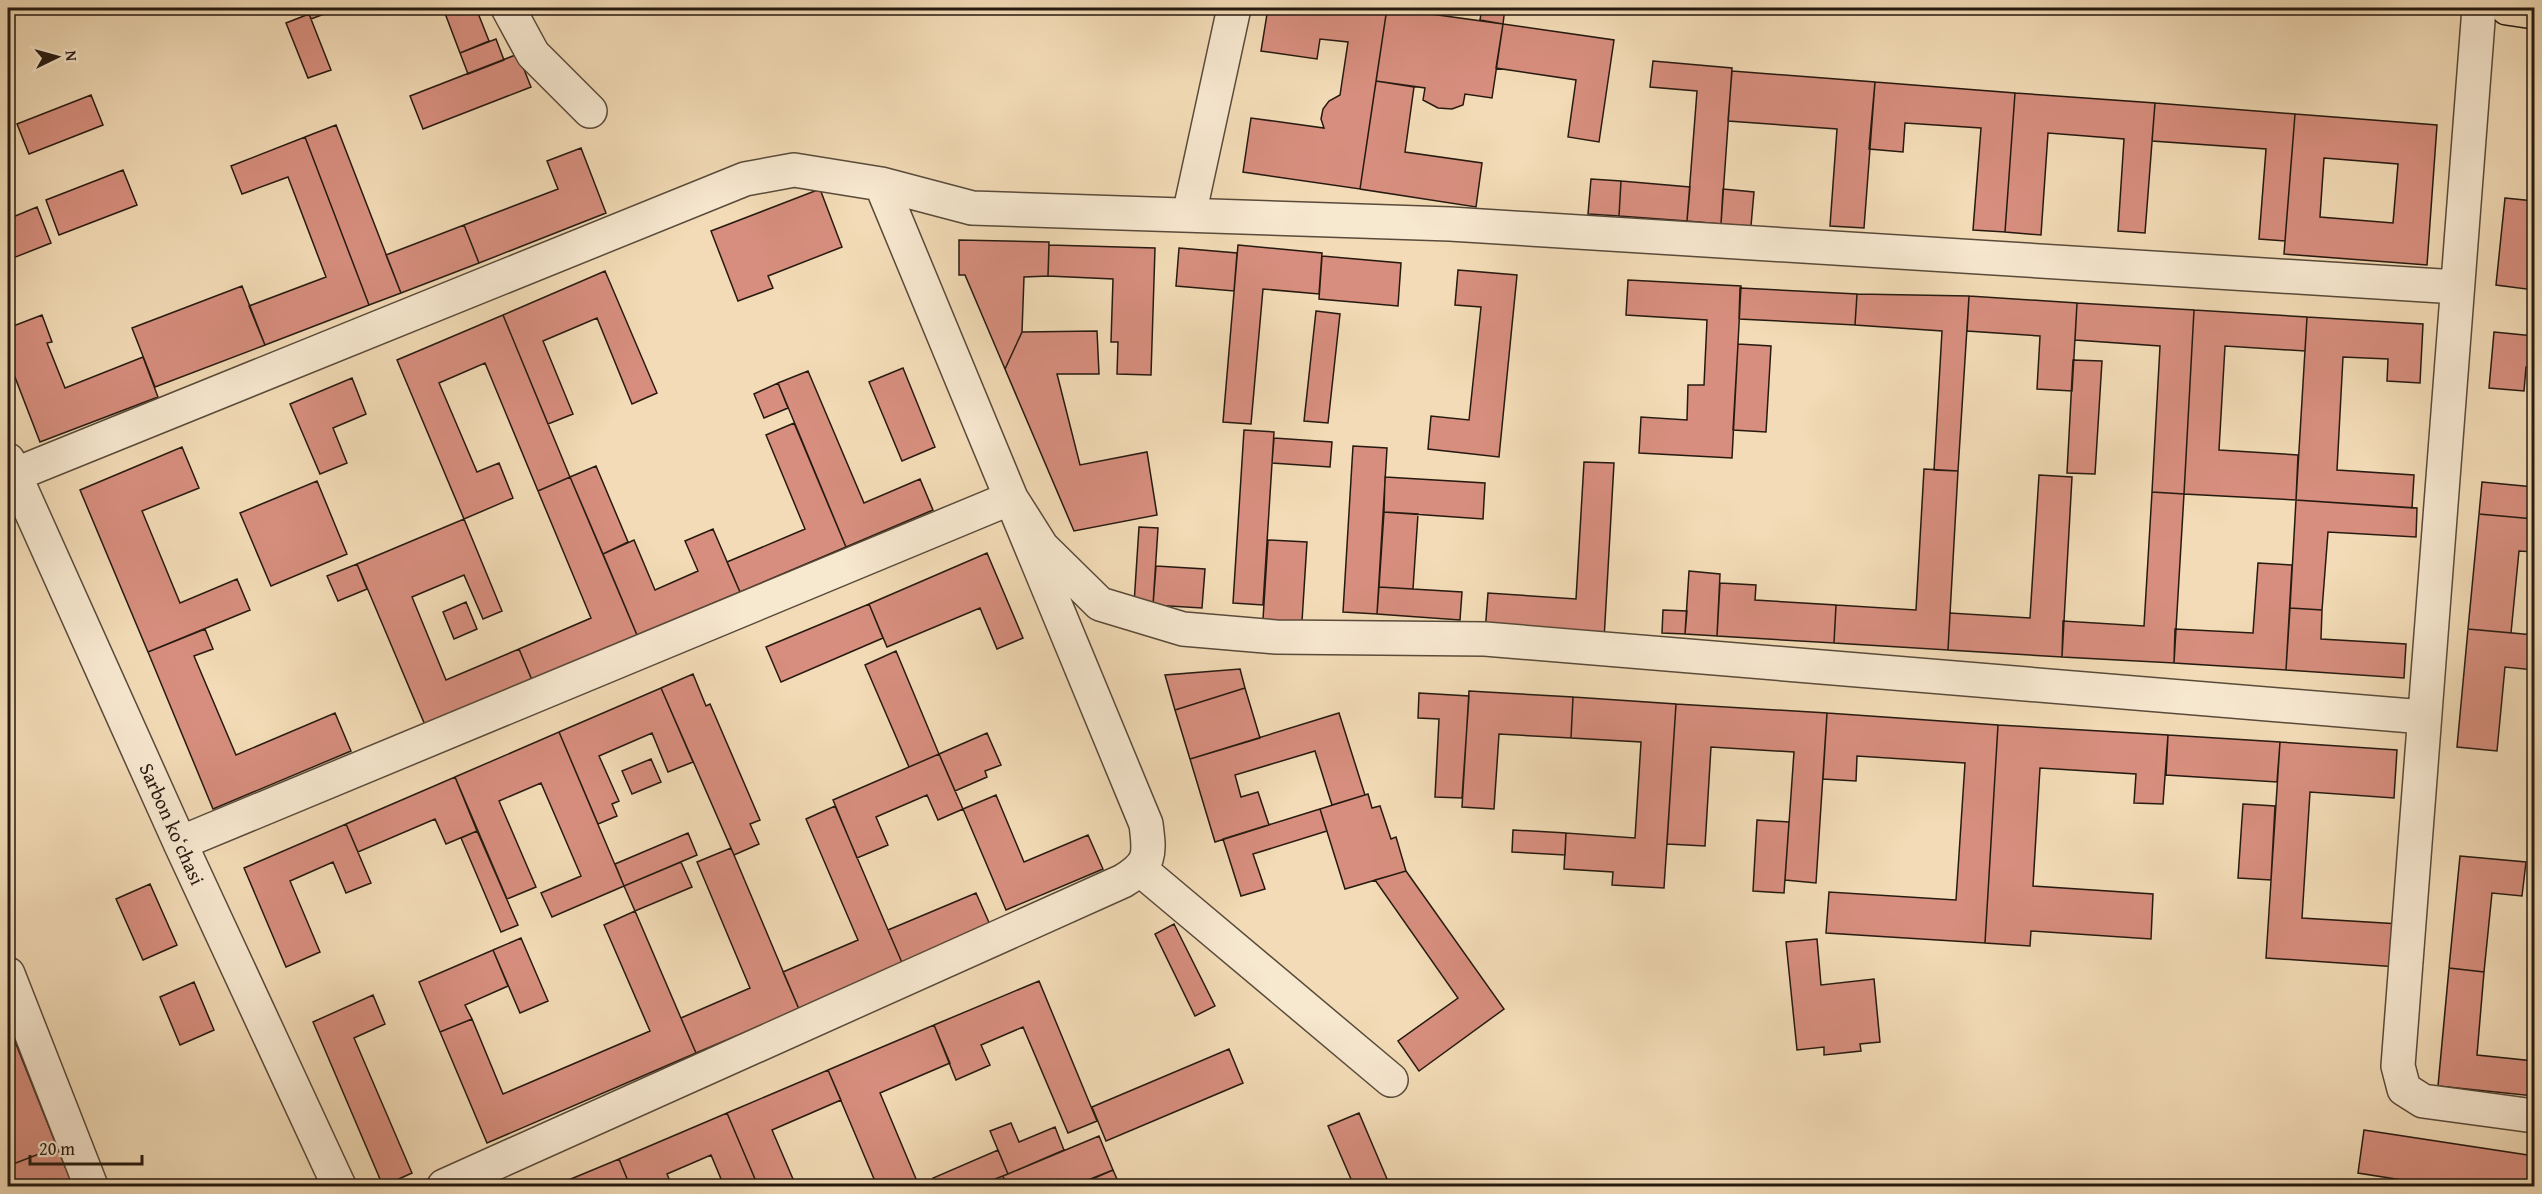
<svg xmlns="http://www.w3.org/2000/svg" width="2542" height="1194" viewBox="0 0 2542 1194" font-family="'Gentium Book Plus',serif">
<rect width="100%" height="100%" fill="#f2dbb6"/>
<filter id="stains"><feTurbulence type="fractalNoise" baseFrequency=".00333" numOctaves="4"/><feColorMatrix values="0 0 0 0 .2 0 0 0 0 .09 0 0 0 0 .02 0 0 0 .5 -.17"/></filter>
<radialGradient id="worn" r=".72"><stop offset=".6" stop-color="#630" stop-opacity="0"/><stop offset="1" stop-color="#630" stop-opacity=".3"/></radialGradient>
<path fill="#d78e7e" stroke="#261a10" stroke-width="1.5" fill-rule="evenodd" d="M307,8h33l-29,11z
M443,8h33l13,33 -29,12z
M1268,8h119l-27,181 -117,-17 8,-54 73,10 -3,-9 2,-10 6,-8 11,-6 8,-53 -28,-3 -3,20 -56,-8z
M1387,8l116,16 -11,74 -27,-4 -2,11 -11,4 -14,-1 -15,-8 2,-12 -49,-7z
M1482,8h23l-2,16 -23,-4z
M309,14l22,56 -23,8 -22,-55z
M1503,24l111,16 -15,102 -31,-5 8,-57 -80,-12z
M496,39l8,21 -36,14 -8,-21z
M518,54l13,33 -108,42 -13,-33z
M1653,61l79,7 -11,156 -34,-3 10,-130 -47,-4z
M1732,71l143,11 -11,146 -34,-2 7,-97 -109,-8z
M1376,81l38,6 -9,65 77,11 -6,44 -116,-18z
M1875,82l140,11 -10,139 -32,-2 8,-102 -76,-5 -2,29 -34,-3z
M2015,93l140,10 -10,130 -27,-2 6,-92 -76,-6 -7,102 -36,-3z
M91,95l12,30 -74,29 -12,-30z
M2155,103l140,11 -10,127 -26,-2 7,-90 -114,-8z
M2295,114l142,11 -10,140 -143,-11zM2324,158l74,6 -5,59 -73,-6z
M336,125l65,168 -32,12 -64,-168z
M305,137l64,168 -104,40 -16,-39 77,-29 -38,-100 -46,17 -11,-28z
M581,148l25,65 -127,50 -15,-38 94,-36 -11,-28z
M123,170l14,35 -78,30 -13,-35z
M1591,179l30,2 -2,35 -31,-2z
M1621,181l69,6 -3,34 -68,-5z
M820,189l22,58 -74,29 5,12 -35,13 -27,-70z
M1723,189l31,3 -3,34 -30,-2z
M2505,198l29,3v89l-38,-5z
M37,207l14,36 -43,17v-41z
M464,225l15,38 -78,30 -15,-38z
M959,240l90,2 -1,34 -24,1 -2,55 -17,37 -40,-94h-6z
M1049,245l106,3 -4,127 -34,-1 1,-32h-7l2,-63 -65,-3z
M1238,245l84,8 -3,41 -56,-5 -12,135 -28,-2z
M1179,248l58,5 -3,38 -58,-5z
M1322,256l79,7 -3,43 -79,-7z
M1458,270l59,5 -18,182 -71,-8 3,-33 38,4 12,-113 -26,-2z
M605,271l52,122 -25,11 -35,-86 -54,23 30,73 -25,10 -45,-109z
M1628,280l113,6 -9,172 -93,-5 2,-36 46,3 1,-35h16l3,-65 -81,-5z
M242,286l23,59 -110,42 -23,-59z
M1740,288l117,6 -2,31 -116,-6z
M1857,294l112,2 -11,175 -24,-1 8,-139 -87,-6z
M1969,296l108,7 -5,88 -35,-2 3,-53 -73,-5z
M2077,303l117,7 -10,184 -32,-2 8,-146 -85,-6z
M2194,310l113,7 -2,34 -80,-5 -6,104 79,5 -2,45 -112,-6z
M1316,311l24,3 -12,109 -24,-2z
M42,315l10,27 -5,1 18,45 78,-31 15,40 -118,45 -32,-83 4,-2 -4,-10v-19z
M503,315l67,162 -32,14 -53,-128 -46,20 38,89 22,-9 14,35 -49,21 -67,-159z
M2307,317l116,7 -3,59 -33,-2 1,-22 -45,-2 -6,113 77,5 -2,33 -116,-8z
M1097,331l2,43h-42l23,91 67,-13 10,63 -83,16 -69,-162 17,-37z
M2494,332l40,4v32l-8,-1 -2,24 -35,-3z
M1738,344l33,2 -5,86 -33,-2z
M2073,360l29,1 -7,113 -28,-1z
M903,368l32,79 -33,14 -33,-79z
M808,371l56,132 56,-24 13,31 -87,37 -68,-164z
M352,378l14,36 -33,14 14,35 -27,11 -30,-70z
M778,383l10,25 -24,10 -10,-24z
M794,423l52,124 -106,45 -13,-30 78,-33 -39,-94z
M1244,430l30,2 -11,173 -30,-2z
M1274,438l58,4 -2,25 -58,-4z
M1353,446l34,2 -10,166 -34,-2z
M182,447l17,41 -57,23 38,92 57,-24 13,31 -102,42 -68,-162z
M1584,462l30,1 -10,177 -119,-7 3,-40 88,6z
M596,466l32,76 -25,12 -33,-77z
M1924,469l34,2 -10,179 -114,-7 2,-38 80,5z
M2039,475l33,2 -10,180 -114,-7 2,-37 80,5z
M570,477l67,158 -105,45 -13,-31 72,-31 -53,-127z
M1385,477l100,6 -2,36 -99,-7z
M317,481l30,73 -76,32 -31,-73z
M2482,482l52,5v32l-55,-5z
M2152,492l32,2 -10,169 -112,-6 1,-36 81,5z
M2296,500l121,8 -1,29 -88,-5 -6,78 -32,-2z
M1384,512l34,2 -5,75 -34,-2z
M2479,514l55,5v33l-15,-1 -8,82 -43,-4z
M464,519l38,92 -19,8 -19,-44 -52,22 34,83 73,-31 13,31 -107,45 -68,-161z
M1139,527l19,1 -5,77 -19,-1z
M713,529l27,63 -103,43 -34,-81 31,-14 21,50 43,-19 -13,-30z
M1268,540l39,2 -6,95 -39,-2z
M987,553l36,85 -26,11 -17,-41 -93,39 -18,-43z
M2258,563l34,2 -6,105 -112,-7 1,-34 78,4z
M357,564l10,25 -29,12 -11,-25z
M1156,566l49,3 -3,39 -49,-3z
M1689,571l31,3 -3,62 -32,-2z
M1720,583l36,2 -1,15 81,5 -2,38 -117,-7z
M1379,587l83,5 -2,28 -83,-6z
M466,602l11,27 -23,10 -11,-27z
M869,604l14,34 -102,44 -15,-35z
M2290,608l32,2 -1,29 85,5 -2,34 -118,-8z
M1663,610l24,1 -2,23 -23,-1z
M205,629l8,20 -19,7 42,99 99,-42 16,38 -138,58 -65,-157z
M2468,629l66,6v35l-29,-3 -8,84 -40,-4z
M896,651l43,103 -30,13 -44,-102z
M1240,669l5,19 -70,22 -10,-35z
M693,674l13,32 4,-2 50,116 -10,4 9,20 -25,11 -73,-167z
M661,688l32,74 -25,10 -16,-39 -53,23 20,45 -7,3 5,12 -19,8 -39,-92z
M1245,688l15,50 -70,21 -15,-49z
M1469,691l104,6 -2,41 -72,-4 -5,75 -32,-2z
M1419,693l50,3 -7,102 -27,-1 4,-78 -21,-1z
M1573,697l103,7 -12,184 -52,-3 1,-13 -49,-3 2,-36 69,5 6,-96 -70,-4z
M1676,704l151,9 -11,170 -31,-3 9,-128 -83,-5 -6,99 -38,-2z
M1339,713l26,82 -33,10 -17,-54 -80,24 6,22 17,-5 11,33 -54,17 -25,-83z
M1827,713l171,12 -13,218 -159,-10 3,-41 127,8 9,-137 -108,-7 -1,25 -33,-2z
M1998,725l170,10 -5,69 -29,-1 2,-29 -96,-6 -7,118 120,8 -2,45 -120,-8 -1,15 -45,-3z
M559,732l65,154 -72,31 -11,-24 40,-17 -40,-93 -42,18 37,86 -29,12 -52,-122z
M987,733l14,32 -16,6 2,6 -32,14 -16,-37z
M2168,735l112,7 -3,40 -111,-7z
M2280,742l117,8 -3,48 -84,-6 -8,126 98,6 -2,43 -132,-9z
M939,754l24,55 -25,11 -11,-25 -51,22 12,28 -31,13 -24,-58z
M651,759l10,23 -29,12 -10,-23z
M455,777l22,54 -31,13 -11,-25 -77,33 -12,-28z
M1368,794l4,14 8,-2 11,33 5,-2 10,34 -61,18 -25,-80z
M996,795l28,67 64,-27 15,34 -97,41 -43,-101z
M2243,804l32,2 -4,74 -33,-2z
M835,806l68,159 -104,44 -16,-37 75,-32 -52,-121z
M1320,809l7,22 -74,23 12,35 -24,7 -18,-57z
M1757,820l32,2 -5,71 -31,-2z
M346,824l25,59 -25,10 -13,-31 -43,19 30,71 -34,15 -42,-99z
M1513,830l53,3 -1,22 -53,-3z
M477,831l41,94 -17,7 -40,-94z
M688,833l9,22 -73,31 -9,-22z
M731,848l68,161 -103,44 -15,-35 69,-30 -53,-126z
M2460,856l66,6 -4,34 -30,-3 -8,79 -35,-4z
M681,862l11,25 -57,24 -11,-25z
M1406,871l98,138 -85,62 -21,-30 60,-43 -83,-118z
M150,884l27,61 -34,15 -27,-61z
M976,893l15,34 -88,38 -15,-35z
M635,911l61,142 -209,90 -47,-111 32,-13 31,75 147,-63 -46,-106z
M1174,924l41,82 -20,10 -40,-82z
M521,938l27,63 -28,12 -27,-63z
M1817,939l4,46 53,-6 6,63 -20,2 1,7 -37,4v-8l-27,3 -11,-108z
M493,950l15,36 -43,19 7,14 -32,13 -21,-50z
M2449,968l35,4 -7,83 57,6v35l-96,-10z
M1039,981l58,140 -29,12 -45,-106 -42,18 9,20 -34,15 -22,-55z
M194,982l20,48 -34,15 -20,-48z
M373,995l12,29 -31,14 58,135 -29,13 -70,-164z
M934,1025l16,38 -70,30 39,93h-42l-49,-116z
M14,1039l43,108 -49,19v-124z
M1229,1049l14,34 -137,58 -14,-34z
M828,1070l13,30 -69,30 24,56h-38l-31,-73z
M727,1113l31,73h-34l-13,-31 -44,19 5,12h-42l-11,-27z
M1359,1113l31,73h-36l-26,-60z
M1011,1123l8,19 36,-15 9,23 -56,24 -18,-43z
M2364,1130l170,26v30h-94l-82,-13z
M1099,1136l14,34 -40,16h-66l-4,-10z
M57,1147l16,39h-65v-20z
M998,1150l10,24 -31,12h-40l-4,-8z
M619,1159l11,27h-76z
M1113,1170l7,16h-27l-3,-6z
M1003,1176l4,10h-23l-1,-2z"/>
<g fill="none" stroke-linecap="round" stroke-linejoin="round">
<g stroke="#594a3a" stroke-width="36">
<path id="minor" d="M508,8l25,46 57,57
M2479,8l-81,1058 6,23 19,12 111,15
M1189,215l45,-207
M8,460l172,383 159,343
M14,475l731,-296 49,-9 87,14 91,24 478,16 1007,63
M180,843l831,-345 31,49 58,57 83,25 93,8 209,2 939,78
M1141,870l250,210
M8,974l83,212
M444,1186l679,-305c28,-17 27,-26 23,-57l-265,-640"/>
</g>
<g stroke="#261a10" stroke-width="36">
<path id="major" d="M2507,8l27,4"/>
</g>
<use href="#minor" stroke="#f7e8d0" stroke-width="33"/>
<use href="#major" stroke="#f2dbb6" stroke-width="33"/>
</g>
<g text-anchor="middle" stroke-width="5" stroke-linejoin="round" paint-order="stroke">
<g font-size="20" fill="#261a10" stroke="#f7e8d0">
<text transform="translate(172 824) rotate(66)" y="7">Sarbon koʻchasi</text>
</g>
</g>
<rect width="2542" height="1194" fill="none" stroke="#f2dbb6" stroke-width="30"/>
<rect x="9" y="9" width="2524" height="1176" fill="none" stroke="#261a10" stroke-width="3"/>
<rect x="15" y="15" width="2512" height="1164" fill="none" stroke="#261a10" stroke-width="1.5"/>
<g transform="translate(57 57) rotate(85)" stroke="#f7e8d0" stroke-width="4.5" paint-order="stroke">
<path d="M0-4.5L10 22L0 15L-10 22Z" fill="#261a10"/>
<text y="-9" font-size="16" font-weight="bold" text-anchor="middle" fill="#261a10">N</text>
</g>
<path d="M30 1155v9h112v-9" fill="none" stroke="#261a10" stroke-width="3"/>
<text x="39" y="1155" font-size="18" fill="#261a10" stroke="#f7e8d0" stroke-width="4.5" paint-order="stroke">20 m</text>
<rect width="100%" height="100%" filter="url(#stains)"/>
<rect width="100%" height="100%" fill="url(#worn)"/>
</svg>
